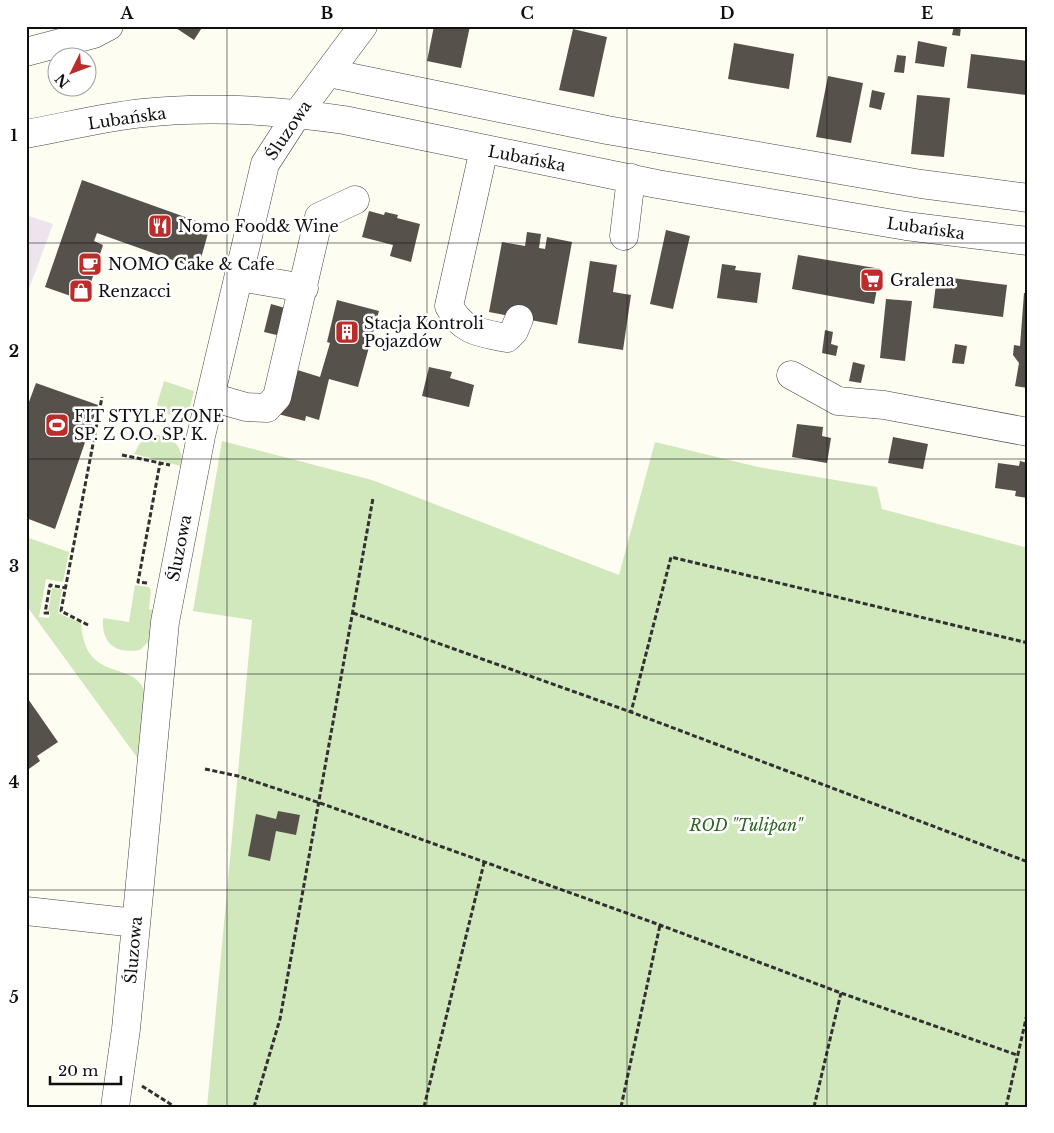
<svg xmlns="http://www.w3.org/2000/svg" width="1054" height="1133" viewBox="0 0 1054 1133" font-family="'Libre Baskerville',serif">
<rect width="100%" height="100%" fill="#fefdf2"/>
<path fill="#ede4ed" d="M26,215l27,9 -27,73z"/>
<path fill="#d1e8bc" d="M164,381l30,10 -4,16 -19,8 -11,-3 -3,-8z
M153,435c18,-1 32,12 28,31l-47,-12 6,-11z
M222,441l150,39 247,95 36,-133 103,25 119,20 5,22 146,39v559h-821l45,-487 -59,-9z
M26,537l43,15 -6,30 -17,-3 -7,38 10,1 1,-6 -2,-1 4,-23 10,1 -4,24 23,10c4,61 51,36 64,68l-6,69 -113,-155z
M135,585l14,2 2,4 -2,18 6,2 -4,28 -11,11c-24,4 -39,-6 -37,-32l26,4z"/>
<path fill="#57514c" d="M173,26h30l-9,14z
M434,26h36l-9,42 -34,-7z
M954,26h7l-1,10 -8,-1z
M573,29l34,8 -13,60 -35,-7z
M918,41l29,6 -3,20 -29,-4z
M734,43l60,11 -5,35 -61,-10z
M971,54l57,7 -2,34 -59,-7z
M897,55l9,1 -2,17 -10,-1z
M828,76l35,7 -12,60 -35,-6z
M872,90l13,3 -4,17 -12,-3z
M917,95l33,3 -6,59 -33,-3z
M82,180l128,46 -12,43 -101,-36 -3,8 9,4 -18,56 -40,-14z
M369,211l15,4 1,-3 13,3 -1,3 23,6 -9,38 -21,-6 3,-11 -31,-8z
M666,230l24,6 -17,73 -23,-5z
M527,232l14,2 -2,14 6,1 2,-12 25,5 -15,83 -68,-13 13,-70 23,4z
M798,255l83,14 -7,35 -82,-15z
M590,261l27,4 -4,27 18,3 -8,55 -45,-7z
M722,264l14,2 -1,4 26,3 -4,30 -40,-5z
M937,276l70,9 -4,32 -70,-9z
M1024,293h4v95l-13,-2 4,-23 -6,-8 1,-10 6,1z
M886,299l26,2 -7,60 -25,-3z
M337,300l42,11 -21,76 -29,-8 -10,41 -13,-4 -1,5 -27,-7 13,-46 29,9 10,-34 -3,-1z
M271,304l21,6 -7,27 -21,-5z
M825,330l8,2 -2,12 7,2 -2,10 -14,-3z
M955,344l12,2 -3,18 -12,-1z
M853,362l12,3 -4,18 -12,-2z
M429,367l23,5 -2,6 24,7 -5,22 -47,-11z
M36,383l62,22 -43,124 -29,-11v-108z
M797,424l26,3 -1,9 9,2 -4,25 -35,-6z
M893,437l35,7 -5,25 -35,-6z
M1020,461l8,2v35l-13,-2 1,-5 -21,-3 3,-25 21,3z
M26,696l32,46 -21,14 3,5 -14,10z
M278,811l22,4 -4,20 -20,-4 -6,30 -22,-5 8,-42 20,5z"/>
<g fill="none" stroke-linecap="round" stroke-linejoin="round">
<g stroke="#424242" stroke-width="29">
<path id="minor" d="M26,52l68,-18 15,-8
M329,73l278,57 314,54 107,14
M26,134c39,-7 78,-17 117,-21 67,-7 134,-3 201,7l313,64 249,42 122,15
M484,149l-35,157c13,26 32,27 58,32l7,-7 5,-12
M624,236l7,-58
M239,277l65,11
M791,375l47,26 46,4 144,27
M211,397l35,10 21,1 10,-11 42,-180 36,-17
M26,911l110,12
M115,1107l11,-78 39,-407 36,-186 64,-272 33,-51 65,-87"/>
</g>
<path stroke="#313131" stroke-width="3" stroke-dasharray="5 2.5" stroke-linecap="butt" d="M122,455l48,10
M147,583l-9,-1 22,-119
M49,613h-4l5,-28 16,3
M353,613l278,99
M88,625l-27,-14 41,-214
M1028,643l-357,-86 -40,155 397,150
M205,769l33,7 82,27 340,122 181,68 176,62
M142,1086l33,21
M254,1107l26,-88 93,-521
M424,1107l60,-244
M621,1107l39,-182
M814,1107l27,-114
M1006,1107l22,-97"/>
<use href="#minor" stroke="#fff" stroke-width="28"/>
</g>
<path fill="none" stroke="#0f0f0f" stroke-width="1" stroke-opacity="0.55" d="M227,26v1081M427,26v1081M627,26v1081M827,26v1081M26,243h1002M26,459h1002M26,674h1002M26,890h1002"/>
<defs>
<g id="restaurant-square" transform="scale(1.25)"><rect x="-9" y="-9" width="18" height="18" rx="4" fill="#bb2c2b" stroke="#fff"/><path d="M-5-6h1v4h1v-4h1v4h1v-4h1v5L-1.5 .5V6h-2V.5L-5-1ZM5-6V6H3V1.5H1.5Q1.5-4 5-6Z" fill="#fff"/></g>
<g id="cafe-square" transform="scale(1.25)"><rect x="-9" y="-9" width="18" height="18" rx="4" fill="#bb2c2b" stroke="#fff"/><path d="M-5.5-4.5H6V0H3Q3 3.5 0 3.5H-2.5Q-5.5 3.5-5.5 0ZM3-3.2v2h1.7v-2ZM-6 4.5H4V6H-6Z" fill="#fff"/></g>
<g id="supermarket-square" transform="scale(1.25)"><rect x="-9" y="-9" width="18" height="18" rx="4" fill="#bb2c2b" stroke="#fff"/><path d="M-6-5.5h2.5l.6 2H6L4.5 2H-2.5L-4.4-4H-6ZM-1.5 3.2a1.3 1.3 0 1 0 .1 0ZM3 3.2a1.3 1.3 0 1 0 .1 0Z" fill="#fff"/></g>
<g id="shop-square" transform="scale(1.25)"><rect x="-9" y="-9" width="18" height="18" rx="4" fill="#bb2c2b" stroke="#fff"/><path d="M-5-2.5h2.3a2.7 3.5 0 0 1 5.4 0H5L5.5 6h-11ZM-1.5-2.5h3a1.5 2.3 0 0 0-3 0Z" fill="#fff"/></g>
<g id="building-square" transform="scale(1.25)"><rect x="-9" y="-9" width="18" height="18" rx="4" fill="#bb2c2b" stroke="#fff"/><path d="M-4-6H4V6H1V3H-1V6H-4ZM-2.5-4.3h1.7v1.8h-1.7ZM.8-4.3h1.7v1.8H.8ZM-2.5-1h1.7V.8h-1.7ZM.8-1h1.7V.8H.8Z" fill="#fff"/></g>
<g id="stadium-square" transform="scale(1.25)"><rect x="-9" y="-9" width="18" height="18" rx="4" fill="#bb2c2b" stroke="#fff"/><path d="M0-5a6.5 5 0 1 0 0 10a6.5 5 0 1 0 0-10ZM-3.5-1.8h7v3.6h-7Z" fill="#fff"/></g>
</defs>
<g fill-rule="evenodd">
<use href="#restaurant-square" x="160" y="226"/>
<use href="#cafe-square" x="90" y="264"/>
<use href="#supermarket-square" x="872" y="280"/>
<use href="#shop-square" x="81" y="291"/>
<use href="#building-square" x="347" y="332"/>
<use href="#stadium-square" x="57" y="425"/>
</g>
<g text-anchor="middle" stroke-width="5" stroke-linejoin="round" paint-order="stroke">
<g font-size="16" fill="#0f0f0f" stroke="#fff">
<text transform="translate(127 118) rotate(-8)" y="6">Lubańska</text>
<text transform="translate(288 130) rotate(-56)" y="6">Śluzowa</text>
<text transform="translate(527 158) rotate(11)" y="6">Lubańska</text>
<text transform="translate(926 228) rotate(8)" y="6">Lubańska</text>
<text transform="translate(179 548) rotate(-79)" y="6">Śluzowa</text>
<text transform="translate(133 950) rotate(-85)" y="6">Śluzowa</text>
</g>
<g font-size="16" fill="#0f0f0f" stroke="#fff" text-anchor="start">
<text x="178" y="232">Nomo Food&amp; Wine</text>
<text x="108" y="270">NOMO Cake &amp; Cafe</text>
<text x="890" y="286">Gralena</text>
<text x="98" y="297">Renzacci</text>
<text x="364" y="329">Stacja Kontroli<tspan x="364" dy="18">Pojazdów</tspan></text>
<text x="74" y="422">FIT STYLE ZONE<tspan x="74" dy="18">SP. Z O.O. SP. K.</tspan></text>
</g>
<g font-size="16" font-style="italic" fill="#2b6521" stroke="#fff">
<text x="746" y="831">ROD "Tulipan"</text>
</g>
</g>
<rect width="1054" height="1133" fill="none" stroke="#ffffff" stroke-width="55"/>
<g transform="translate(72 72) rotate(228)"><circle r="24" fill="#ffffff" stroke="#9f9f9f"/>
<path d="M0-4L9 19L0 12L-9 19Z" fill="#bb2c2b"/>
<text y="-8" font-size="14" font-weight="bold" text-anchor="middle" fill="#0f0f0f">N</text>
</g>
<path d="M50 1076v8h71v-8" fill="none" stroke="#0f0f0f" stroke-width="2.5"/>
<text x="58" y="1076" font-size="15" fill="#0f0f0f" stroke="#ffffff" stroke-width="4" paint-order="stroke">20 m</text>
<rect x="28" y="28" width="998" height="1078" fill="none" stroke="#0f0f0f" stroke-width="2"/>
<g font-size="16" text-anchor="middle" font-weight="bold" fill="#0f0f0f">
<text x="127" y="19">A</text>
<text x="327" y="19">B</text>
<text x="527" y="19">C</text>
<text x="727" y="19">D</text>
<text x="927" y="19">E</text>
<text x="14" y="141">1</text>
<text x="14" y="357">2</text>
<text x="14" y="572">3</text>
<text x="14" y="788">4</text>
<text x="14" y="1003">5</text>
</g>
</svg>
